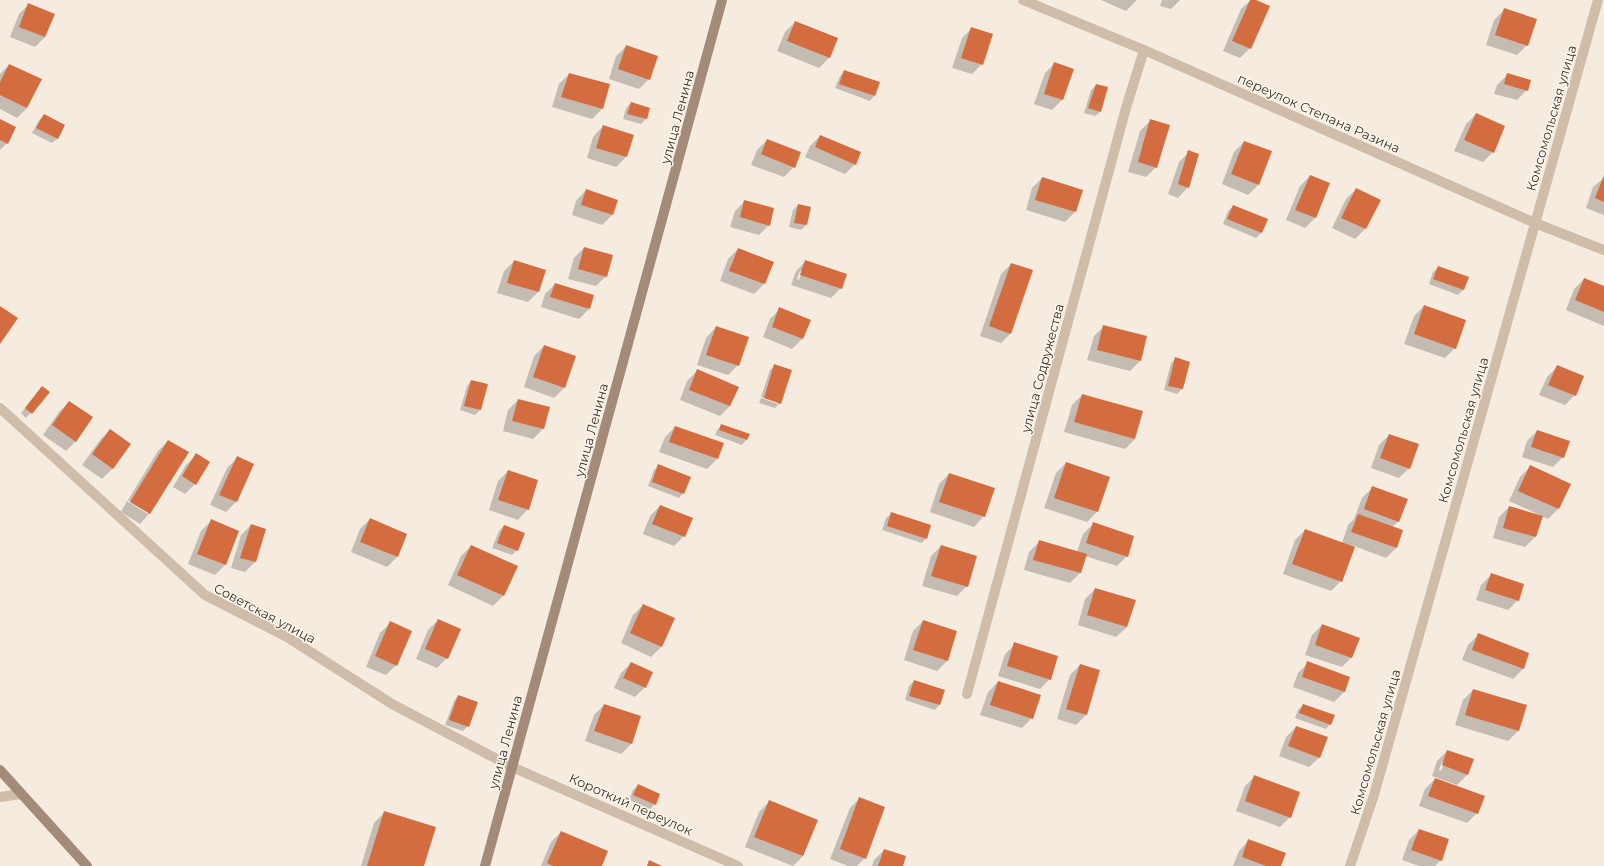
<svg xmlns="http://www.w3.org/2000/svg" width="1604" height="866" viewBox="0 0 1604 866" font-family="Montserrat,sans-serif">
<rect width="100%" height="100%" fill="#f5ecdf"/>
<path fill="#0003" fill-rule="evenodd" d="M1101,0h36l-11,11z
M1162,0h18l-9,9 -11,-3z
M1251,0h3l-4,48 -10,10 -17,-7 18,-42z
M29,4l16,33 -10,10 -25,-10 9,-23z
M1505,9l22,36 -10,10 -31,-10 8,-25z
M795,22l34,36 -10,10 -42,-17 8,-19z
M972,28l10,36 -10,10 -20,-6 10,-30z
M627,46l22,33 -10,10 -30,-10 7,-23z
M1055,63l17,6 -10,31 -10,10 -18,-6 11,-31z
M9,65l18,43 -10,10 -17,-9v-35z
M845,71l29,25 -4,5 -35,-13 5,-12z
M569,74l40,11 -7,24 -10,10 -40,-12 7,-23z
M1507,75l20,15 -10,10 -23,-6 3,-9z
M1096,85l4,27 -5,4 -11,-3 7,-23z
M631,103l18,5 -3,11 -5,5 -18,-5 3,-11z
M1476,114l17,38 -10,10 -29,-11 12,-27z
M44,115l20,11 -7,13 -5,4 -20,-10 7,-13z
M0,120l7,23 -7,7z
M1150,121l6,46 -10,10 -18,-5 12,-41z
M603,126l23,31 -10,10 -29,-9 6,-21z
M820,136l35,28 -10,10 -40,-17 5,-11z
M767,140l27,27 -10,10 -33,-12 6,-15z
M1244,142l14,43 -10,10 -26,-11 12,-32z
M1189,152l-1,35 -10,11 -10,-4 11,-32z
M1310,176l5,42 -10,10 -19,-8 14,-34z
M1042,178l33,34 -10,10 -39,-12 6,-22z
M1604,178v37l-18,-7 7,-21z
M1356,189l23,11 -14,29 -10,10 -23,-11 14,-29z
M586,190l26,25 -10,10 -30,-10 4,-14z
M745,201l24,24 -10,10 -29,-8 5,-16z
M798,205l12,3 -4,17 -5,5 -12,-3 4,-17z
M1233,206l34,14 -6,13 -5,5 -33,-14 5,-13z
M584,248l22,28 -10,10 -28,-7 6,-21z
M738,249l26,35 -10,10 -34,-13 8,-22z
M514,261l30,10 -6,21 -10,10 -31,-9 7,-22z
M806,261l35,27 -10,10 -40,-13 5,-14zM800,271h2l-3,9 -2,-1z
M1011,264v69l-10,10 -21,-7 21,-62z
M1438,267l29,10 -4,13 -5,5 -29,-11 4,-12z
M1584,279l20,8v39l-38,-16 8,-21z
M555,284l34,25 -10,10 -38,-12 4,-13z
M1424,306l31,42 -10,10 -41,-14 10,-28z
M780,309l22,30 -10,10 -29,-12 7,-18z
M1104,326l42,11 -6,24 -10,10 -43,-11 7,-24z
M716,327l22,38 -10,10 -31,-10 9,-27z
M544,346l20,42 -10,10 -30,-11 10,-31z
M1176,358l13,4 -7,27 -5,5 -13,-4 7,-27z
M775,366l5,37 -5,5 -16,-5 2,-5 17,6v-2l-17,-5 9,-27z
M1557,367l18,28 -10,10 -26,-10 8,-18z
M697,371l41,16 -8,19 -10,10 -40,-16 7,-19z
M471,381l9,29 -5,5 -15,-5 7,-24z
M42,387l6,5 -22,26 -5,-5z
M1082,395l53,44 -10,10 -61,-17 8,-27z
M518,400l31,8 -6,21 -10,10 -30,-8 5,-21z
M69,402l7,39 -10,10 -23,-16 16,-23z
M722,425l24,15 -4,5 -27,-10 2,-5z
M675,427l42,32 -10,10 -48,-17 6,-15z
M110,430l20,15 -18,24 -10,10 -20,-14 18,-25z
M1537,431l26,26 -10,10 -31,-10 5,-16z
M1389,435l20,33 -10,10 -28,-10 8,-23z
M168,441l-18,72 -10,11 -19,-12 6,-11 21,13v-2l-20,-12 30,-49z
M196,455l-1,29 -10,10 -12,-7 13,-22z
M237,458l16,6 -17,38 -10,10 -16,-7 17,-37z
M1066,463l42,14 -11,35 -10,10 -43,-14 12,-35z
M659,465l24,28 -4,5 -31,-12 6,-16z
M1530,467l28,42 -10,10 -6,-3 -7,21 -10,10 -32,-9 6,-21 10,-10 32,10 1,-1 -33,-15 11,-24z
M508,471l20,38 -10,11 -29,-10 9,-29z
M949,474l35,42 -10,11 -44,-15 9,-28z
M1372,488l27,33 -7,6 10,4 -6,17 -10,10 -32,-12 -13,35 -10,10 -48,-17 12,-34 10,-10 37,13 6,-18 6,-6 8,-21z
M660,506l24,30 -10,10 -31,-12 7,-18z
M891,514l35,24 -4,5 -40,-13 4,-12z
M370,519l36,15 -9,23 -10,10 -36,-15 9,-23z
M211,521l27,10 -13,34 -10,10 -27,-11 13,-33z
M1093,524l34,32 -10,10 -32,-10 -5,17 -10,10 -46,-13 5,-18 10,-10 38,10 6,-18z
M251,525l14,4 -10,33 -10,10 -14,-4 10,-33z
M504,526l13,24 -5,5 -20,-7 7,-17z
M471,546l32,50 -10,10 -45,-21 13,-29z
M941,546l26,40 -10,10 -35,-10 9,-30z
M1491,575l27,25 -10,10 -32,-10 5,-15z
M1095,589l32,38 -11,10 -38,-12 7,-26z
M643,605l30,13 -12,29 -10,10 -30,-14 12,-28z
M438,620l9,38 -10,10 -21,-9 12,-29z
M923,621l24,40 -10,10 -33,-11 9,-29z
M390,623l6,42 -10,10 -20,-8 14,-34z
M1322,625l30,32 -10,10 -37,-12 7,-20z
M1478,635l50,19 -5,15 -10,10 -51,-19 6,-15z
M1015,644l35,35 -10,10 -42,-13 7,-22z
M631,663l14,24 -10,10 -21,-9 7,-15z
M1308,663l41,14 -5,15 -10,10 -41,-15 5,-14z
M1080,665l6,50 -10,10 -19,-6 13,-44z
M914,681l30,10 -5,14 -4,5 -30,-10 4,-14z
M998,682l34,36 -10,10 -42,-13 8,-23z
M1473,690l45,41 -10,10 -53,-16 8,-25z
M458,696l10,30 -5,5 -18,-6 9,-24z
M604,705l36,12 -9,27 -10,10 -36,-13 9,-26z
M1303,705l27,19 -4,5 -31,-11 3,-8z
M1296,727l24,30 -11,10 -30,-11 7,-19z
M1447,751l20,24 -10,10 -25,-9 5,-15zM1442,762h2l-3,9 -2,-1z
M1255,776l35,41 -10,10 -44,-16 9,-25z
M1435,779l42,34 -10,10 -48,-17 6,-17z
M638,785l17,19 -5,5 -21,-9 4,-10z
M860,798l5,60 -8,8h-9l-18,-7 20,-51z
M769,802l48,19 -14,35 -10,10 -48,-19 14,-35z
M385,812l38,54h-62l13,-43z
M1419,830l22,30 -6,6h-16l-17,-6 7,-20z
M561,832l40,34h-60l10,-24z
M1249,840l31,26h-47l6,-15z
M884,850l18,16h-30l2,-6z"/>
<path fill="#d36d3f" d="M1250,0h6l14,6 -19,43 -19,-8z
M28,3l27,11 -10,23 -26,-10z
M1504,8l33,11 -9,27 -33,-11z
M795,21l43,17 -8,20 -43,-17z
M971,27l22,7 -10,31 -22,-7z
M626,45l32,11 -8,24 -32,-11z
M1054,62l20,7 -11,31 -19,-6z
M9,64l33,15 -15,29 -27,-13v-13z
M844,70l36,12 -5,14 -36,-12z
M569,73l41,11 -7,25 -42,-12z
M1507,73l24,7 -3,11 -24,-7z
M1096,84l12,3 -7,25 -13,-4z
M631,102l19,6 -3,11 -20,-5z
M1476,113l29,13 -11,27 -30,-13z
M44,114l21,11 -7,14 -22,-11z
M0,119l16,8 -8,17 -8,-4z
M1150,119l20,6 -13,43 -19,-6z
M603,125l31,10 -7,22 -31,-9z
M820,135l41,17 -5,13 -41,-18z
M767,139l34,13 -6,16 -34,-14z
M1244,141l28,10 -13,34 -28,-11z
M1188,150l11,4 -10,34 -11,-4z
M1310,175l20,8 -14,35 -21,-8z
M1604,175v27l-9,-4z
M1042,177l41,13 -7,22 -41,-12z
M1356,188l25,12 -15,29 -25,-11z
M586,189l32,11 -5,15 -32,-10z
M744,200l30,8 -4,18 -30,-9z
M798,204l13,3 -4,18 -13,-2z
M1233,205l35,14 -6,14 -35,-14z
M584,247l29,8 -6,22 -29,-8z
M738,248l36,14 -9,22 -36,-13z
M514,260l32,10 -7,22 -32,-9z
M805,260l42,14 -5,15 -42,-14z
M1011,263l22,7 -22,64 -22,-8z
M1438,266l31,11 -5,13 -31,-11z
M1584,278l20,8v26l-29,-12z
M555,283l39,12 -4,14 -40,-12z
M1424,305l42,15 -10,29 -42,-15z
M0,306l18,12 -18,26z
M779,307l32,13 -8,19 -31,-12z
M1103,325l44,11 -6,25 -44,-11z
M716,326l33,11 -10,29 -33,-11z
M544,345l32,11 -11,32 -32,-11z
M1175,357l15,5 -7,27 -15,-3z
M774,364l18,6 -11,34 -17,-6z
M1557,365l27,11 -8,20 -28,-11z
M697,369l42,18 -9,19 -41,-16z
M471,380l17,4 -7,26 -17,-4z
M42,386l8,6 -18,22 -7,-6z
M1082,394l61,17 -8,28 -61,-17z
M518,399l32,8 -6,22 -32,-8z
M69,401l24,16 -17,25 -24,-17z
M721,424l29,10 -3,6 -28,-10z
M675,426l49,17 -6,16 -49,-17z
M110,429l21,15 -18,25 -21,-15z
M1537,430l33,11 -6,17 -33,-11z
M1389,434l30,10 -9,25 -30,-11z
M168,440l21,12 -39,62 -20,-12z
M196,453l14,9 -14,23 -14,-9z
M237,456l17,8 -17,38 -18,-7z
M1066,462l44,15 -12,35 -44,-14z
M658,464l33,13 -7,17 -32,-12z
M1530,465l41,19 -12,25 -41,-18z
M508,470l30,10 -9,30 -31,-10z
M949,473l46,15 -10,29 -46,-15z
M1372,486l36,13 -9,23 -35,-13z
M660,505l33,13 -8,19 -33,-13z
M1509,506l34,10 -7,21 -33,-9z
M891,512l40,13 -4,14 -40,-13z
M1358,514l45,16 -6,18 -46,-16z
M370,518l37,16 -9,23 -38,-15z
M211,519l28,12 -13,34 -29,-11z
M1093,522l41,14 -6,21 -42,-14z
M251,524l15,5 -10,33 -16,-4z
M504,525l21,8 -7,18 -21,-8z
M1305,529l50,18 -13,35 -50,-18z
M1039,540l48,14 -6,19 -48,-13z
M471,545l47,21 -14,30 -47,-21z
M941,545l36,11 -9,31 -37,-11z
M1491,573l33,11 -5,17 -34,-11z
M1095,588l41,12 -9,27 -40,-12z
M643,604l32,14 -13,29 -32,-14z
M438,619l23,10 -13,30 -23,-10z
M923,620l34,11 -9,30 -35,-11z
M390,621l22,10 -15,35 -22,-10z
M1322,624l38,14 -8,20 -37,-13z
M1478,633l51,20 -5,16 -52,-19z
M1014,642l44,14 -7,24 -44,-14z
M1307,661l43,16 -5,15 -43,-15z
M631,662l22,10 -7,16 -23,-10z
M1080,664l20,6 -13,45 -21,-6z
M914,680l31,10 -5,15 -31,-9z
M998,681l43,14 -8,24 -43,-14z
M1473,689l54,16 -8,26 -54,-16z
M458,695l20,7 -9,25 -20,-7z
M604,704l37,12 -9,28 -38,-13z
M1303,704l32,11 -4,10 -32,-12z
M1296,726l32,11 -8,21 -32,-12z
M1447,750l27,9 -6,16 -26,-10z
M1254,775l46,17 -9,26 -46,-17z
M1435,778l50,18 -7,18 -50,-18z
M638,784l22,10 -4,11 -23,-10z
M859,797l26,10 -19,52 -26,-10z
M769,800l49,20 -15,36 -49,-19z
M384,811l52,16 -12,39h-57z
M1419,829l30,10 -7,22 -31,-11z
M561,831l47,20 -6,15h-49l-6,-3z
M1248,839l38,14 -5,13h-15l-24,-9z
M884,849l22,7 -3,10h-25z
M649,860l13,6h-15z"/>
<g fill="none" stroke-linecap="round" stroke-linejoin="round">
<path stroke="#d0bda9" stroke-width="10" d="M0,797l21,-3"/>
<path stroke="#d0bda9" stroke-width="10" d="M1023,0l121,50 391,173 69,27
M0,408l205,187 82,42 105,67 120,63 226,99
M967,694l159,-586 18,-58
M1350,866l24,-71 224,-795"/>
<path stroke="#a48b79" stroke-width="10" d="M0,770l87,96
M485,866l237,-866"/>
</g>
<g text-anchor="middle" stroke-width="3" stroke-linejoin="round" paint-order="stroke">
<g font-size="13" fill="#3c3029" stroke="#fcf6ec">
<text transform="translate(1319 113) rotate(24)" y="5">переулок Степана Разина</text>
<text transform="translate(677 117) rotate(-75)" y="5">улица Ленина</text>
<text transform="translate(1551 118) rotate(-74)" y="5">Комсомольская улица</text>
<text transform="translate(1042 368) rotate(-75)" y="5">улица Содружества</text>
<text transform="translate(591 430) rotate(-75)" y="5">улица Ленина</text>
<text transform="translate(1463 430) rotate(-74)" y="5">Комсомольская улица</text>
<text transform="translate(265 613) rotate(28)" y="5">Советская улица</text>
<text transform="translate(505 742) rotate(-75)" y="5">улица Ленина</text>
<text transform="translate(1375 742) rotate(-74)" y="5">Комсомольская улица</text>
<text transform="translate(631 804) rotate(24)" y="5">Короткий переулок</text>
</g>
</g>
</svg>
